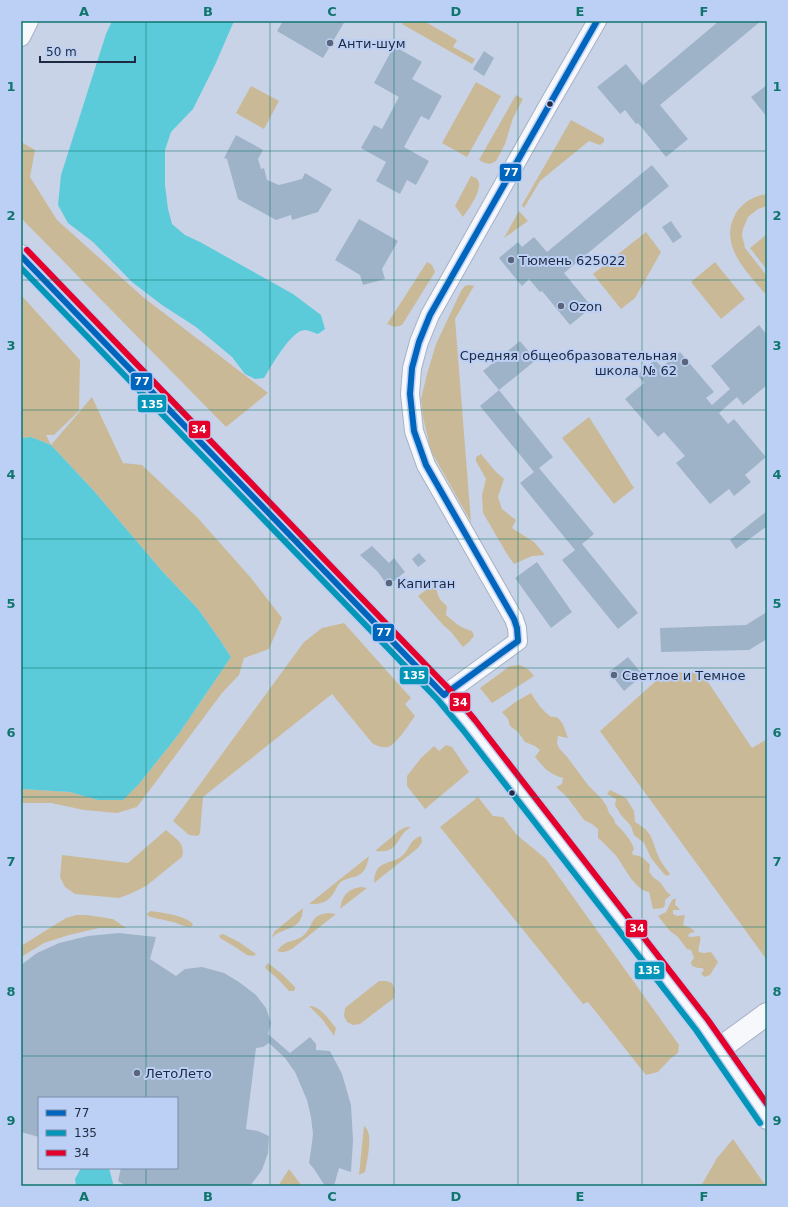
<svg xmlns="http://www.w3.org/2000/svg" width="788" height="1207" viewBox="0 0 788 1207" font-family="'DejaVu Sans',sans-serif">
<rect width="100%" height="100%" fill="#c9d3e7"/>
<path fill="#cab997" d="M404,21h20l33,19 -4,7 22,12 -3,5 -70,-40z
M476,82l25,14 -34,61 -25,-14z
M251,86l28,15 -15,28 -28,-16z
M516,95l7,4 -10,19 -8,26 -9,17 -6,3 -5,-1 -6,-3z
M571,120l33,18v4l-4,3 -11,-4 -49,40 -16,27 -2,-3z
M21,142l14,8 -5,27 27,43 86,77 125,96 -42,34 -205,-209z
M471,176c2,1 4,1 6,3 8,8 -9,31 -14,38l-8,-11z
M767,194v12l-9,3 -10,8 -5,12 -1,6 3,13 22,28v20c-19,-23 -50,-51 -31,-83 7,-11 18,-17 31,-19z
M519,211l9,10 -24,17z
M646,232l15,20 -26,46 -14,11 -28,-35z
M767,234v36l-17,-22z
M427,262l5,3 3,7 -33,53 -7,2 -8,-3z
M715,262l30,37 -24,20 -30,-37z
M469,285l5,1 -19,33 16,203 -40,-71 -8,-34 -2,-18 6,-25 9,-30 25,-53 4,-5z
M21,295l59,65 -1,51 -25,24h-8l5,10 41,-48 31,66 19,2 55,52 54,61 31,40 -13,31 -25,9 -5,17 -17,18 -85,114 -20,6 -33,-3 -33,-7h-30v-14l49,3 28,8 41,-16 39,-49 53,-78 -11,-17 -22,-31 -36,-38 -68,-80 -43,-46 -20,-8 -10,1z
M589,417l45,71 -20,16 -52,-66z
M481,454l15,18 8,7 -6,18 4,12 14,11 -4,8 22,14 11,13 -13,1 -18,8 -7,-10 -24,-41 -1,-18 4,-16 -10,-18v-4z
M436,585c1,10 3,15 11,21l-1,9c10,8 14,13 26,16l2,5 -5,6 -6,5 -12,-15 -8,-7 -25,-29 11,-8z
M344,623l67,75 -6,6 10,12c-6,8 -18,28 -27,31 -6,1 -11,-1 -16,-4l-40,-49 -129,103 -3,36 -2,3 -9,-1 -16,-14 131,-179 18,-14z
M520,665l8,4 6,7 -42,27 -12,-15 30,-22z
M666,672l36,1 50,75 15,-9v221l-167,-229z
M531,693c6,10 11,17 20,24 11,-2 14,13 17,21l-10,-2 -1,7 2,5 9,10 20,27 14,14 5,8 2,6 5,6 1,4c7,7 16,16 19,26l-2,3 1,3c8,0 12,4 17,10l-1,7 5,6 6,4 7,10 4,3 -6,5v5l-2,3 -10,1 -4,-17c-13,-1 -25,-25 -32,-35 -6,-7 -12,-13 -19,-19v-9l-6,-5 -8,-4 -17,-23 -11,-10 6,-3 1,-6c-14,-4 -19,-10 -28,-21l5,-7 -5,-4 -10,-4 -7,-10 -8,-6 -2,-7 -6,-7 15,-11z
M446,745l6,2 17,25 -44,37 -18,-23v-10l14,-18 13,-12 5,5z
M610,790l16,8 8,13 1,11c19,11 16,17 24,36 3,5 7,11 11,16l-3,2 -3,-2 -13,-16 -7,-15 -10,-8 -3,-9 -10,-11 -6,-10 1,-6 -9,-5z
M478,797l15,19 10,1 14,18 29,24 133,186 -1,8 -7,5 -13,14 -12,3 -58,-73 -5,2 -143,-177z
M406,827h5c-16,9 -10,27 -36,24l25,-21z
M166,830c9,8 20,13 16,27l-36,29 -16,8 -11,4 -44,-4 -10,-7 -5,-10 2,-22 66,8z
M421,836l1,6 -4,6 -44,35c1,-24 15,-17 28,-27 8,-7 7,-16 19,-20z
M369,856c-2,10 -4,18 -15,21 -4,1 -8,2 -12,4 -4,3 -5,6 -7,10 -6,11 -15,14 -26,13z
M361,887l6,1 -27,21c2,-13 7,-20 21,-22z
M676,898l-1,7 2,1 3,4h-7v4l4,2 8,-1 -2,10 8,3 4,4 -5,1 -2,3 2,1 10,-1c2,6 -3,10 -1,16l5,1 7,-1 7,10 -8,13 -6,2 -3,-4 3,-3 -2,-2h-4l-6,-2 -1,-4 3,-4 -3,-8 -4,-1 -9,-12 -8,-6 -12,-15 8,-4 6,-12z
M303,908c-1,24 -19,18 -32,30l4,-7z
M151,911c12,2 32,4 41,12l1,2 -2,2c-8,0 -15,-5 -23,-6 -6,-2 -13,-2 -20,-5l-1,-2 2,-2z
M329,913l7,1 -44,35c-6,3 -9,4 -15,2 9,-13 18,-8 27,-16 11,-11 5,-20 25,-22z
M76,915h11l26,4 13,9h-27l-30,7 -25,8 -23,14v-11l45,-28z
M223,934l16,8 17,12 -3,2 -6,-1 -12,-8 -15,-9 -1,-2 1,-1z
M268,963l14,11 13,13v2l-1,2h-5l-11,-12 -13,-11 1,-2z
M379,981h7l6,2 3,7 -1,8 -34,26 -7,1 -6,-3 -3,-6 1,-8z
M309,1006c11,-1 20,14 27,22l-2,8 -12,-17z
M364,1126c10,7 3,32 2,42l-1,4 -6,3z
M733,1139l33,47h-65l16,-28z
M289,1169l13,17h-24z"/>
<path fill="#5bcbda" d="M112,21h122l-19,44 -22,44 -22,23 -6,18v35l3,24 4,15 13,11 15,7 93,52 28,21 4,14 -7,5c-4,-1 -9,-4 -13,-4 -14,0 -34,37 -41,48l-9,1 -10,-5 -13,-17 -36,-30 -34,-22 -30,-23 -39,-40 -25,-19 -10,-18 3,-30 45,-141z
M31,437l20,8 43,46 68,80 36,38 22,31 11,17 -53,78 -39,49 -16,16h-25l-28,-8 -49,-3v-351z
M81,1168h28l4,15v3h-37l-1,-7z"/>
<path fill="#9eb3c8" d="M283,21h62l-22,37 -46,-27z
M719,21h42l-101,84 28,34 -22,18 -28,-34 -2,1 -11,-14 -5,4 -23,-27 29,-23 17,21z
M394,46l28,16 -10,17 30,17 -13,24 -8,-4 -17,31 25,14 -13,24 -9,-5 -7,14 -24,-13 10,-19 -25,-14 13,-23 8,4 17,-32 -25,-14z
M484,51l10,7 -10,18 -11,-7z
M767,85v32l-16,-20z
M236,135l27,15 -5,9 3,10 3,-1 3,12 12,5 23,-6 3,-6 27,16 -14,23 -26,8 -1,-5 -15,5 -38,-21 -11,-40 -3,-1z
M652,165l17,21 -105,87 28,34 -22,18 -28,-34 -2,1 -11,-13 -7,7 -23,-28 19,-16 4,5 12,-10 13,15z
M359,219l39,22 -16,28 3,10 -22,6 -3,-10 -25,-15z
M671,221l11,16 -9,6 -11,-16z
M759,325l8,10v50l-24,20 -6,-8 -18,16 9,11 6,-5 32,38 -21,18 6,7 -17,14 -5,-7 -19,15 -34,-41 9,-7 -21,-24 -6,5 -33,-38 19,-16 -7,-8 18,-15 7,7 18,-15 34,40 -8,6 6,7 18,-16 -19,-23z
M520,341l16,19 -37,30 54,67 -14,11 55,66 -12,10 56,69 -20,16 -56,-69 13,-10 -55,-67 14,-11 -54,-66 19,-16 -16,-19z
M767,511v15l-31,23 -6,-9z
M372,546l17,17 5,-5 11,14 -17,14 -10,-14 -18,-17z
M419,553l7,8 -8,6 -6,-8z
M537,562l35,50 -21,16 -36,-50z
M767,612v27l-18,11 -88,2 -1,-24 86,-3z
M628,657l15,18 -19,16 -15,-19z
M119,933l37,4 -6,22 26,17 9,-7 17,-2 22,6 15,9 17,13 10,13 5,15 -3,11 22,19 20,-16 6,7v6l14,1 12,23 9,31 2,35 -2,32 -12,-4 -5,18h-9l-11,-17 -5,-6 2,-13 2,-16 -2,-17 -4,-17 -12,-28 -10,-14 -16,-15 -6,4 -7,1 -10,81 12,2 11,5 -1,17 -6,17 -12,16h-124l-8,-5 3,-13h56v-70h-138v39l-18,-5v-167l16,-12 22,-10 29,-7z"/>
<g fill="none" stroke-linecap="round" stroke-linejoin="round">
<g stroke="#a6b1c5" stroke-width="20">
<path id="minor" d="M21,37l8,-16
M444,695l74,-54 -1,-13 -3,-9 -88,-154 -12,-34 -4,-37 2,-26 7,-26 11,-27 119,-211 48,-83"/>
</g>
<g stroke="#a6b1c5" stroke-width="24">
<path id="major" d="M21,256l423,439 25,30 233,300 65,93
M719,1049l48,-35"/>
</g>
<use href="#minor" stroke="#f7f8fb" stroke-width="18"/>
<use href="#major" stroke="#f7f8fb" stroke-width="22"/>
<g stroke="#bccff4" stroke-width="9">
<path id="bus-1" d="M21,256l423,439 74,-54 -1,-13 -3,-9 -88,-154 -12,-34 -4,-37 2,-26 7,-26 11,-27 167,-294"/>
</g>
<g stroke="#bccff4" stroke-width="9">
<path id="bus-2" d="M21,268l417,432 25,30 233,300 64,93"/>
</g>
<g stroke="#bccff4" stroke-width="9">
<path id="bus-3" d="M27,250l423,440 25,30 233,300 59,84"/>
</g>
<use href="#bus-1" stroke="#0065bd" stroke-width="6"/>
<use href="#bus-2" stroke="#0496b9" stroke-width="6"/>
<use href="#bus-3" stroke="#e4002b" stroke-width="6"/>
</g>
<path fill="none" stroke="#0f766e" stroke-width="1" stroke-opacity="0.55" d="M146,21v1077M270,21v1165M394,21v1165M518,21v1165M642,21v1165M21,151h746M21,280h746M21,410h746M21,539h746M21,668h746M21,797h746M21,927h746M21,1056h746M146,1168v18"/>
<g fill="#5a657b" stroke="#bccff4" stroke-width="1.5">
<circle cx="330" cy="43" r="4"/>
<circle cx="511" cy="260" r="4"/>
<circle cx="561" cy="306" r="4"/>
<circle cx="685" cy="362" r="4"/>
<circle cx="389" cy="583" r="4"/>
<circle cx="614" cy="675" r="4"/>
<circle cx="137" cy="1073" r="4"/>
</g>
<g fill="#1e2a41" stroke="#bccff4" stroke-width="1.5">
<circle cx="550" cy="104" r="3.5"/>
<circle cx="512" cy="793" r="3.5"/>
</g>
<g text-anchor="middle" stroke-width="4" stroke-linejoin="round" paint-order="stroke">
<g font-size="13" fill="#1e2a41" stroke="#bccff4" text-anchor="start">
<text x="338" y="48">Анти-шум</text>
<text x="519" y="265">Тюмень 625022</text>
<text x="569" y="311">Ozon</text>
<text x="677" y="360" text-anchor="end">Средняя общеобразовательная<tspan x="677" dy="15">школа № 62</tspan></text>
<text x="397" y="588">Капитан</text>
<text x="622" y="680">Светлое и Темное</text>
<text x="145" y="1078">ЛетоЛето</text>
</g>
</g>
<g stroke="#bccff4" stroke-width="1.5">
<rect x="499" y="163" width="23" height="19" rx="4" fill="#0065bd"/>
<rect x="130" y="372" width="23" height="19" rx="4" fill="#0065bd"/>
<rect x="137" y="394" width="30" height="19" rx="4" fill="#0496b9"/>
<rect x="188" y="420" width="23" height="19" rx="4" fill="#e4002b"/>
<rect x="372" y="623" width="23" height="19" rx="4" fill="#0065bd"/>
<rect x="399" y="666" width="30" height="19" rx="4" fill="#0496b9"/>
<rect x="449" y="692" width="22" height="20" rx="4" fill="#e4002b"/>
<rect x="625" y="919" width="23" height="19" rx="4" fill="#e4002b"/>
<rect x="634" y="961" width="31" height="19" rx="4" fill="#0496b9"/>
</g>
<g font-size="11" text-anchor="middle" font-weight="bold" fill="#fff">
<text x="511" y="176">77</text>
<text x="142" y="385">77</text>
<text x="152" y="408">135</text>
<text x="199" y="433">34</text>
<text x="384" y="636">77</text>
<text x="414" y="679">135</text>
<text x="460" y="706">34</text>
<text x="637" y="932">34</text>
<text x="649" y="974">135</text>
</g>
<rect width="788" height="1207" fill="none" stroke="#bccff4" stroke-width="44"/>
<rect x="38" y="1097" width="140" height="72" fill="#bccff4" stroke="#7d8dac"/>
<rect x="46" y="1110" width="20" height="6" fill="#0065bd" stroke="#7d8dac"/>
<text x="74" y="1117" font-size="12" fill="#1e2a41">77</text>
<rect x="46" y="1130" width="20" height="6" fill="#0496b9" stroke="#7d8dac"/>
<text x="74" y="1137" font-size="12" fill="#1e2a41">135</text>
<rect x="46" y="1150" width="20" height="6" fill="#e4002b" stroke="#7d8dac"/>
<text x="74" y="1157" font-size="12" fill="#1e2a41">34</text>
<path d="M40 56v6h95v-6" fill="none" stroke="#1e2a41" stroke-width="2"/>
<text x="46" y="56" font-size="12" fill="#1e2a41" stroke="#bccff4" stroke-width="3" paint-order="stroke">50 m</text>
<rect x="22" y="22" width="744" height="1163" fill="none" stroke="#0f766e" stroke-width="1.5"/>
<g font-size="13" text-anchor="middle" font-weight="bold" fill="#0f766e">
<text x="84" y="16">A</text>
<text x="208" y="16">B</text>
<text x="332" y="16">C</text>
<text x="456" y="16">D</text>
<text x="580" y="16">E</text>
<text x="704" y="16">F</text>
<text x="11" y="91">1</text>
<text x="777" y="91">1</text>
<text x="11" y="220">2</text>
<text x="777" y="220">2</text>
<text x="11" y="350">3</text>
<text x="777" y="350">3</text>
<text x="11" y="479">4</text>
<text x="777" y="479">4</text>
<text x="11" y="608">5</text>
<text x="777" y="608">5</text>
<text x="11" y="737">6</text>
<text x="777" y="737">6</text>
<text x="11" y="866">7</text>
<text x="777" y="866">7</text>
<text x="11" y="996">8</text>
<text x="777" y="996">8</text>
<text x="11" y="1125">9</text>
<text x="777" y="1125">9</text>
<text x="84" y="1201">A</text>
<text x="208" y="1201">B</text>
<text x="332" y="1201">C</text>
<text x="456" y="1201">D</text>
<text x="580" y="1201">E</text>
<text x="704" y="1201">F</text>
</g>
</svg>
